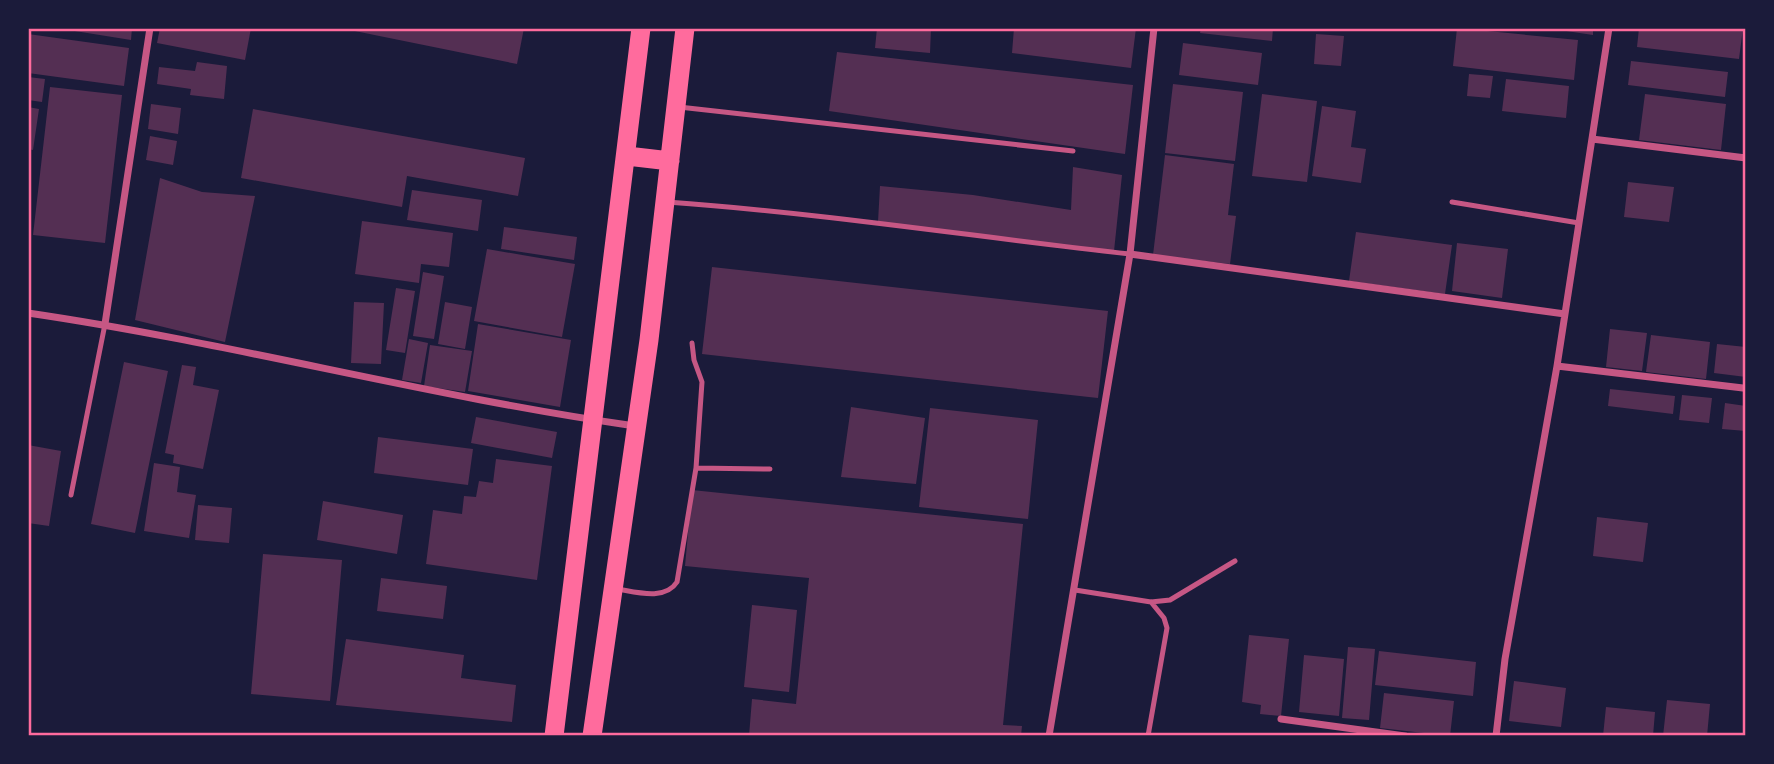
<svg xmlns="http://www.w3.org/2000/svg" width="1774" height="764" viewBox="0 0 1774 764" font-family="Raleway,sans-serif">
<rect width="100%" height="100%" fill="#1b1b3a"/>
<path fill="#542f53" d="M56,28h76l-1,12z
M160,28h91l-6,32 -88,-17z
M340,28h184l-7,36z
M877,28h54l-1,25 -55,-5z
M1014,28h122l-5,40 -119,-15z
M1201,28h72l-1,13 -72,-8z
M1457,28l121,12 -4,40 -121,-14z
M1546,28h47v7z
M1639,28h104l-4,31 -102,-12z
M28,34l101,14 -5,38 -96,-13z
M1316,34l28,2 -3,30 -27,-2z
M1183,43l79,10 -4,32 -79,-10z
M837,52l296,33 -8,69 -296,-43z
M1631,61l97,11 -3,25 -97,-12z
M197,62l30,4 -3,33 -34,-4 1,-6 -34,-5 2,-17 36,4z
M1469,74l24,2 -3,22 -23,-2z
M28,77l17,2 -3,23 -14,-2z
M1506,79l63,7 -3,32 -64,-7z
M1173,84l70,8 -8,69 -70,-8z
M50,87l72,8 -17,148 -72,-8z
M1262,94l55,7 -10,81 -55,-6z
M1645,94l81,10 -5,46 -82,-10z
M151,104l30,4 -3,26 -30,-5z
M1322,106l34,5 -5,36 15,2 -5,34 -49,-7z
M28,107l11,2 -6,41 -5,-1z
M253,109l272,49 -7,38 -111,-20 -5,31 -161,-29z
M150,136l27,5 -4,24 -27,-5z
M1165,155l69,9 -6,51 8,1 -6,48 -77,-9z
M1073,167l49,8 -8,76 -236,-29 2,-36 93,9 98,15z
M160,178l42,14 53,4 -30,146 -90,-22z
M1628,182l46,5 -5,35 -45,-5z
M412,190l70,10 -4,31 -71,-11z
M362,221l91,12 -4,34 -28,-3 -2,19 -64,-9z
M504,227l73,10 -3,23 -73,-11z
M1356,232l96,13 -7,49 -96,-13z
M1457,243l51,6 -6,49 -50,-7z
M487,249l88,15 -13,73 -88,-16z
M712,267l396,44 -10,87 -396,-44z
M423,272l21,4 -10,63 -21,-3z
M396,288l19,3 -10,62 -19,-3z
M354,302l30,1 -3,61 -30,-1z
M445,302l27,5 -7,42 -27,-5z
M478,324l93,16 -11,67 -92,-16z
M1610,329l37,4 -5,38 -36,-4z
M1651,335l59,7 -4,37 -60,-7z
M409,339l19,4 -7,40 -19,-3z
M1717,344l29,3v30l-32,-4z
M430,345l42,6 -7,41 -41,-6z
M124,362l44,9 -33,162 -44,-9z
M182,365l14,2 -3,18 26,5 -16,79 -30,-6 1,-8 -9,-2z
M1610,389l65,7 -2,18 -65,-8z
M1682,395l30,3 -3,25 -30,-3z
M1725,403l21,3v25l-24,-2z
M851,407l74,11 -9,66 -75,-7z
M930,408l108,12 -10,99 -109,-12z
M476,417l81,15 -5,26 -81,-15z
M378,437l95,12 -5,36 -94,-12z
M28,445l33,6 -12,75 -21,-3z
M496,459l56,7 -15,114 -111,-16 7,-54 29,4 2,-18 12,1 3,-16 14,2z
M154,463l26,4 -3,25 19,3 -7,43 -45,-7z
M692,490l331,34 -20,201 19,1 -1,10h-272l3,-37 44,5 13,-126 -124,-12z
M323,501l80,14 -6,39 -80,-14z
M198,505l34,3 -3,35 -34,-3z
M1597,517l51,6 -5,39 -50,-6z
M263,554l79,6 -12,141 -79,-7z
M381,578l66,8 -4,33 -66,-8z
M752,605l45,5 -8,82 -45,-5z
M1249,635l40,4 -8,77 -21,-2 1,-9 -19,-3z
M346,639l118,16 -3,23 55,7 -4,37 -176,-17z
M1348,647l27,2 -6,71 -27,-2z
M1379,651l97,11 -3,34 -98,-11z
M1304,655l40,4 -5,57 -40,-4z
M1514,681l52,7 -5,39 -52,-6z
M1384,693l70,8 -4,35 -70,-8z
M1667,700l43,4 -3,32h-44z
M1606,707l49,5 -2,24h-50z"/>
<g fill="none" stroke-linecap="round" stroke-linejoin="round">
<path stroke="#c65784" stroke-width="5" d="M679,107l394,44
M667,202c155,11 309,35 463,52
M1452,202l127,21
M692,343l2,17 8,22 -6,86
M71,495l34,-171
M617,589c19,3 48,12 60,-7l19,-114 74,1
M1075,590l76,12 19,-2 65,-39
M1148,736l19,-108 -3,-10 -13,-16"/>
<path stroke="#c65784" stroke-width="7" d="M1592,139l154,19
M1130,254l435,60
M28,313c204,30 403,84 607,113
M105,324l45,-296
M1557,366l186,22
M1281,719l124,17
M1049,736l81,-482 24,-226
M1496,736l9,-77 52,-293 52,-338"/>
<path stroke="#ff6b9d" stroke-width="19" d="M627,156l43,5
M554,736l87,-708
M592,736l57,-396 36,-312"/>
</g>
<rect width="1774" height="764" fill="none" stroke="#1b1b3a" stroke-width="60"/>
<rect x="30" y="30" width="1714" height="704" fill="none" stroke="#ff6b9d" stroke-width="2.5"/>
</svg>
